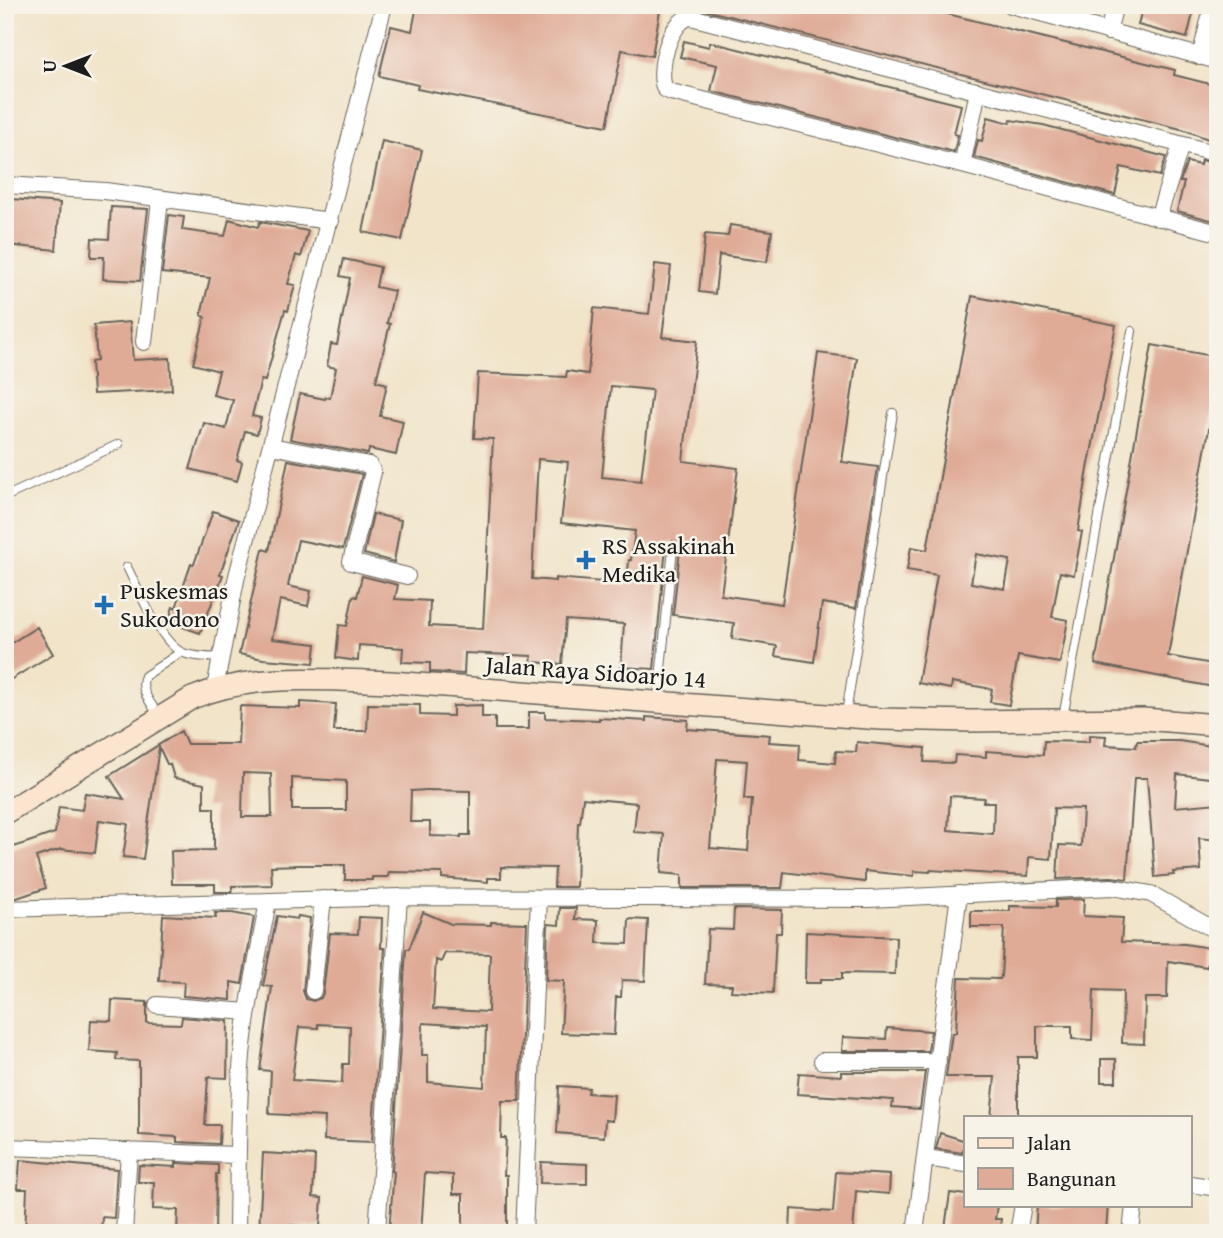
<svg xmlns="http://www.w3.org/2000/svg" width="1223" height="1238" viewBox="0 0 1223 1238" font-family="'Gentium Book Plus',serif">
<rect width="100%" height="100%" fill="#f7f3e8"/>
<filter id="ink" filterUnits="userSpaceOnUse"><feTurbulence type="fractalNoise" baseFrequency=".0143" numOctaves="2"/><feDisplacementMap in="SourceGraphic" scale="14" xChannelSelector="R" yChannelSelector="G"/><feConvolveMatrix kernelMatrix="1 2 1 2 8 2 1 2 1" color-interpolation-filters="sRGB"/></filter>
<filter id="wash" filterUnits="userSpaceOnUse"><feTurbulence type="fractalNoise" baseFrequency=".00686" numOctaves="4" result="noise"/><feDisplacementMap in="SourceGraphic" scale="28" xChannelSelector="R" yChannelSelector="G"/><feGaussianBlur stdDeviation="1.57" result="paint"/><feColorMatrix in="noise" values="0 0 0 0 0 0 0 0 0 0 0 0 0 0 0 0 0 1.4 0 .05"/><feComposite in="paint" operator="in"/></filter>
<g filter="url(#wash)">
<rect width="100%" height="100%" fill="#f1e4c9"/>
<g id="blocks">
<path fill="#dfab97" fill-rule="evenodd" d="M417,5h152l31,6 2,-6h59l-9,51 -30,-6 -15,76 -190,-37 1,-4 -39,-9 12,-50 21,5z
M706,5h213v2l256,63 -1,5 44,11v57l-33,-13 -480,-120z
M1143,5h52l-8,33 -49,-13z
M684,41l25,6 1,-5 251,63 -7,29 4,1 -4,17 -243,-61 6,-26 -37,-8z
M988,117l22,6 1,-3 32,5 123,32 -6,19 -39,-9 -6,28 -141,-38 4,-17 4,1z
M382,141l40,9 -20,90 -39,-8z
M1201,160l17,4v58l-41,-11 7,-29h-4l7,-20 13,3z
M11,199l49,4 -4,47 -49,-5z
M111,207l37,2 -8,72 -37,-2 1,-22h-13l1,-19 17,1z
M169,215l15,2 -2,13 43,6 4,-17 29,8 2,-5 48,9 -7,26 -5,-2 -8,29 7,1 -7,26 -3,-1 -20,71 -4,-1 -9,36 9,2 -4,16 -12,-3 -8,29 5,2 -5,19 -47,-12 14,-46 22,6 7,-29 -20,-5 6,-24 -26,-7 12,-47 -4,-2 9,-37 -48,-5z
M730,225l42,6 -5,31 -48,-7 -4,39 -16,-2 6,-58 23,2z
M344,259l36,8 -4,20 18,4 -7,32 3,1 -14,57 11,3 -7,32 23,5 -7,34 -27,-6 -1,5 -78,-15 10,-45 25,5 1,-2 4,1 6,-30 -9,-2 4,-22 6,1 13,-67 -10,-2z
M655,264l16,2 -9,71 35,4 -14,120 55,7 -17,127 61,9 36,-251 39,5 -15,104 36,5 -22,141 -34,-5 -8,59 -39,-6 2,-10 -45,-7 2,-16 -61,-8 7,-66 -3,-6 -4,-2 -7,6 -12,122 -33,-2 3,-43 -58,-4 -4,44 -31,-2 1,-6 -67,-3 -1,21 -34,-2v-9l-28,-1 1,-14 -44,-3 -1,16 -22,-3 3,-33 8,1 6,-30 4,1 5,-21 36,9 -3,14 35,2 -1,25 54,3 10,-190 -19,-1 4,-65 88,4 1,-6 21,3 6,-66 55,6zM611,386l41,4 -11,91 -39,-4zM538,459l30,3 -7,61 74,8 -4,29h-2l-2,24 -72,-6v3l-23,-2z
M972,296l144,29 -28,144 -10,62 4,1 -8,43 -14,-3 -8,45 16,3 -8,43 -42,-7 -9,49 -19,-3 2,-13 -40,-7 -1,7 -33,-6 19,-108 -30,-5 4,-23 16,3zM976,554l34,6 -5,29 -34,-6z
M130,322l3,38 37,-2 2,32 -79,4 -2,-32 6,-1 -3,-36z
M1152,345l66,12v22l-50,277 50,9v23l-123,-24z
M288,460l74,14 -19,75 -45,-9 -10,46 23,5 -3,15 -28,-6 -8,39 44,5 -2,19 -51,-4 -24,-5 24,-105 6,2z
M213,511l26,9 -19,54 3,1 -23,58 -32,-11 5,-15 3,1 15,-44h3z
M373,514l28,6 -7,42 -30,-8z
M37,627l16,27 -48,29v-36z
M300,702l36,2 -2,27h33l1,-27 52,1v10l33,1v-10l29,-1v12h13v12h34v-17h16v6l54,2v-2l47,3v-4l42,3 -1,9 83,6 -1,7 31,2 -1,16 36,3 1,-12 20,1 1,-10 68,6 -1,14 30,1 1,-8 31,2v-6l57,4 1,-14 45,1v-7l17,1 -1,9 31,2 1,-6h42l39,6v32l-41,-5 -2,33 43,-4v37l-19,-2 2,32 -28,2 1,3 -19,2 -8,-99h-13l-7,101 -16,-2 -54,2 2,-34 22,1 2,-37 -29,-1 -3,51 -22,-2 -1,19 -98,-6v2l-16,-1v5l-49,-5v11l-81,-10 -2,16h-100v-13l-21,-2 3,-39 -30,-2 3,-29 -54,-5 -3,25h-2l-2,64h-22l1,-19 -54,-1v11h-13v4l-46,-4v-5l-53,-1 -1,5h-16v3h-27v-15h-46l-28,1 1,19 -40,1v6h-17v-8h-43l-1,-33 43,-1v-42h-10v-24l-30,-6 -4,-14h-3l-8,-17 -16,112 -20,-2 5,-33 -29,-4 -4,33 -34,-4 -25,8 10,31 -29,10h-12v-48l50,-17 4,-26 23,3 3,-17 39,6 -15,-23 72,-45 6,13h51l2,-38 60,2zM717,759l30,2 -3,38h8l-4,52 -38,-3zM243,773l28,1 1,43h-30zM292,778l54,3v29h-54zM427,790l43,1v44h-9v2l-31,-1v-14h-20l1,-31zM950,796l34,2 -1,4h11l-1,32 -45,-4z
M1084,899l-1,17 40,2 -2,24 64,2 25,4 -3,19 -39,-6 -1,37h-22l-1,46 -22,-1 1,-52 -29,-1 -2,50 -20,-1v-13h-35v31h-19v60h-27l4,-40h-49l6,-44h4l3,-55 41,1 1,-3 3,-49h-33v-16h39v-5l46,1v-7z
M560,908h16l-1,11 23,1 -1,23 31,1 1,-25 19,1 -3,61 -23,-1 -1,17h-5l-2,38 -53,-2 3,-52 -18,-1 2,-56 11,1z
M734,909l48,1 -1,23h-5l-3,60 -42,-2 1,-6 -27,-1 3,-55 25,1z
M423,912l28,12 40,1v-3l36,1 -8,178h-17l-1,37h5l-2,37h3v58h-44v-39h-10v-19l-28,-2 -4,60h-31l-1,-2 5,-59 -2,-1 14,-222h3zM445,953l45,1 -2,58 -55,-3 3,-49 5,2zM423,1023l63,4 -2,60 -56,-5v-27h-6z
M215,913h17l22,4 -12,67 -11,-2v18l-48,-4 1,-14 -25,-1 4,-66 53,3z
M277,916l20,3 1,-3 12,2 -7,73 3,8 7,2 8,-3 2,-5 7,-60 28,1 1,-17 23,1 -1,30h4l-13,194 -48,-2 1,-23 -56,-3 2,-43 -11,-1 12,-83 -9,-1zM318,1024l32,2 -1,38h-6l-1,19 -50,-3 7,-53 19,1z
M806,932l90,5 -1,37 -53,-1v6h-21v4h-16z
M112,1000l35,2v21l34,1 1,-7 46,4 -1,57 -19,-1 -3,48h15l-1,19 -42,-2v-5l-38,-2v-74l-23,-1 1,-7 -28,-2 2,-31 20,1z
M887,1028l44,3 -3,20h-86l1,-14 43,2z
M1101,1059h15v23h-15z
M841,1072h84l-5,37 -28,-2 1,-7 -96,-6 2,-21 42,3z
M559,1086l30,2 -1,5 26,2 -2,26 -7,-1 -1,17 -47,-4z
M940,1133l26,8 -4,12 -26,-4z
M263,1153l52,3 -2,41 9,1 -2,29 -29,-2 -1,8h-31z
M20,1160l97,9 -3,49 -12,-1 -1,16h-76l2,-44h-9z
M541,1162l46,2v20l-47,-1z
M176,1163l42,2v9h-2l-1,59 -38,-2 1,-21 -25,-1 1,-27h-16l1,-17 37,2z
M836,1172l54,3 -1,19 -33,-3 -3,42 -63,-1 1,-23 42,3z
M950,1193l16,2v10h31l-2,14h6l-2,14 -54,-5z
M1037,1205l38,2v-2h33l-2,26 -20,-1v3h-51z"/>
</g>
</g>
<g filter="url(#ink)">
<use href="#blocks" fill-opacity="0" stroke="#676259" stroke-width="2"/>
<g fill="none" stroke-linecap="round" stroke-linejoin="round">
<g stroke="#676259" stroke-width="10">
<path id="service" d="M5,497l114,-53
M127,567c11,22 33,74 54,85 10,5 27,5 39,6
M658,699l15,-151
M846,714l47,-301
M159,716c-7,-12 -21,-26 -14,-40l36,-24
M1063,718l69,-387"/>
</g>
<g stroke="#676259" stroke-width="18">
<path id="minor" d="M1011,5l207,56
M1108,32l7,-27
M1200,57l13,-52
M1218,154l-527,-137c-21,2 -35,55 -26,72l6,3 291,73 256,68
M962,165l16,-74
M5,185l100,6 225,30
M1158,218l23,-73
M144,342l16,-142
M271,446l98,19 4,7 -22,90 56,14
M215,688l21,-108 148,-575
M5,909l394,-12 470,2 243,-12 39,7 67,38
M313,991l10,-92
M157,1005l91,7
M822,1061h116
M5,1147l232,8
M926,1158l40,6
M1190,1184l28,4
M124,1233l5,-82
M237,1233c1,-60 0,-119 5,-178 5,-52 17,-103 26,-154
M377,1233l22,-336
M524,1233l15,-335
M915,1233l44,-339
M1018,1233l5,-28
M1131,1233l3,-28"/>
</g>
<g stroke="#676259" stroke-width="24">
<path id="secondary" d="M5,813l187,-115c64,-26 133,-18 199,-16l490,37 90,2 172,-2 75,6"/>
</g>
<use href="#service" stroke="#fff" stroke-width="8"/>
<use href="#minor" stroke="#fff" stroke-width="16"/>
<use href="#secondary" stroke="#fbe5cf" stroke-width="21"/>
</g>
</g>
<g fill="#1f6fb2" stroke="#f7f3e8" stroke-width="2.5">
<path d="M582.5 549.5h7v7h7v7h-7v7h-7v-7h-7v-7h7z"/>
<path d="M100.5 594.5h7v7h7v7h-7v7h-7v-7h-7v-7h7z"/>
</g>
<g text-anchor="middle" stroke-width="5" stroke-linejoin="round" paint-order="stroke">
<g font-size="24" fill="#1c1c1c" stroke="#f7f3e8" text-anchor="start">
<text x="602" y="554">RS Assakinah<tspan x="602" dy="28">Medika</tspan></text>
<text x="120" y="599">Puskesmas<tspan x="120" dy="28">Sukodono</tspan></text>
</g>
<g font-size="24" fill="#1c1c1c" stroke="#f7f3e8">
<text transform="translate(596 672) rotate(4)" y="8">Jalan Raya Sidoarjo 14</text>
</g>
</g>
<rect width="1223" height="1238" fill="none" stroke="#f7f3e8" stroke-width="28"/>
<rect x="964" y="1116" width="228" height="91" fill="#f7f3e8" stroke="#9f9d96" stroke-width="2"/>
<rect x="978" y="1138" width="35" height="10" fill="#fbe5cf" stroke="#9f9d96" stroke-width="2"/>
<text x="1027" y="1150" font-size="21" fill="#1c1c1c">Jalan</text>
<rect x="978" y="1168" width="35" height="21" fill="#dfab97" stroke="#9f9d96" stroke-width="2"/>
<text x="1027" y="1186" font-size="21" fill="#1c1c1c">Bangunan</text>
<g transform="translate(66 66) rotate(270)" stroke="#f7f3e8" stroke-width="5" paint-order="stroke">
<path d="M0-5L12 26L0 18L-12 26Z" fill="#1c1c1c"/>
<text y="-10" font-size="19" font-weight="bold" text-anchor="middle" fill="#1c1c1c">U</text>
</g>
</svg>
